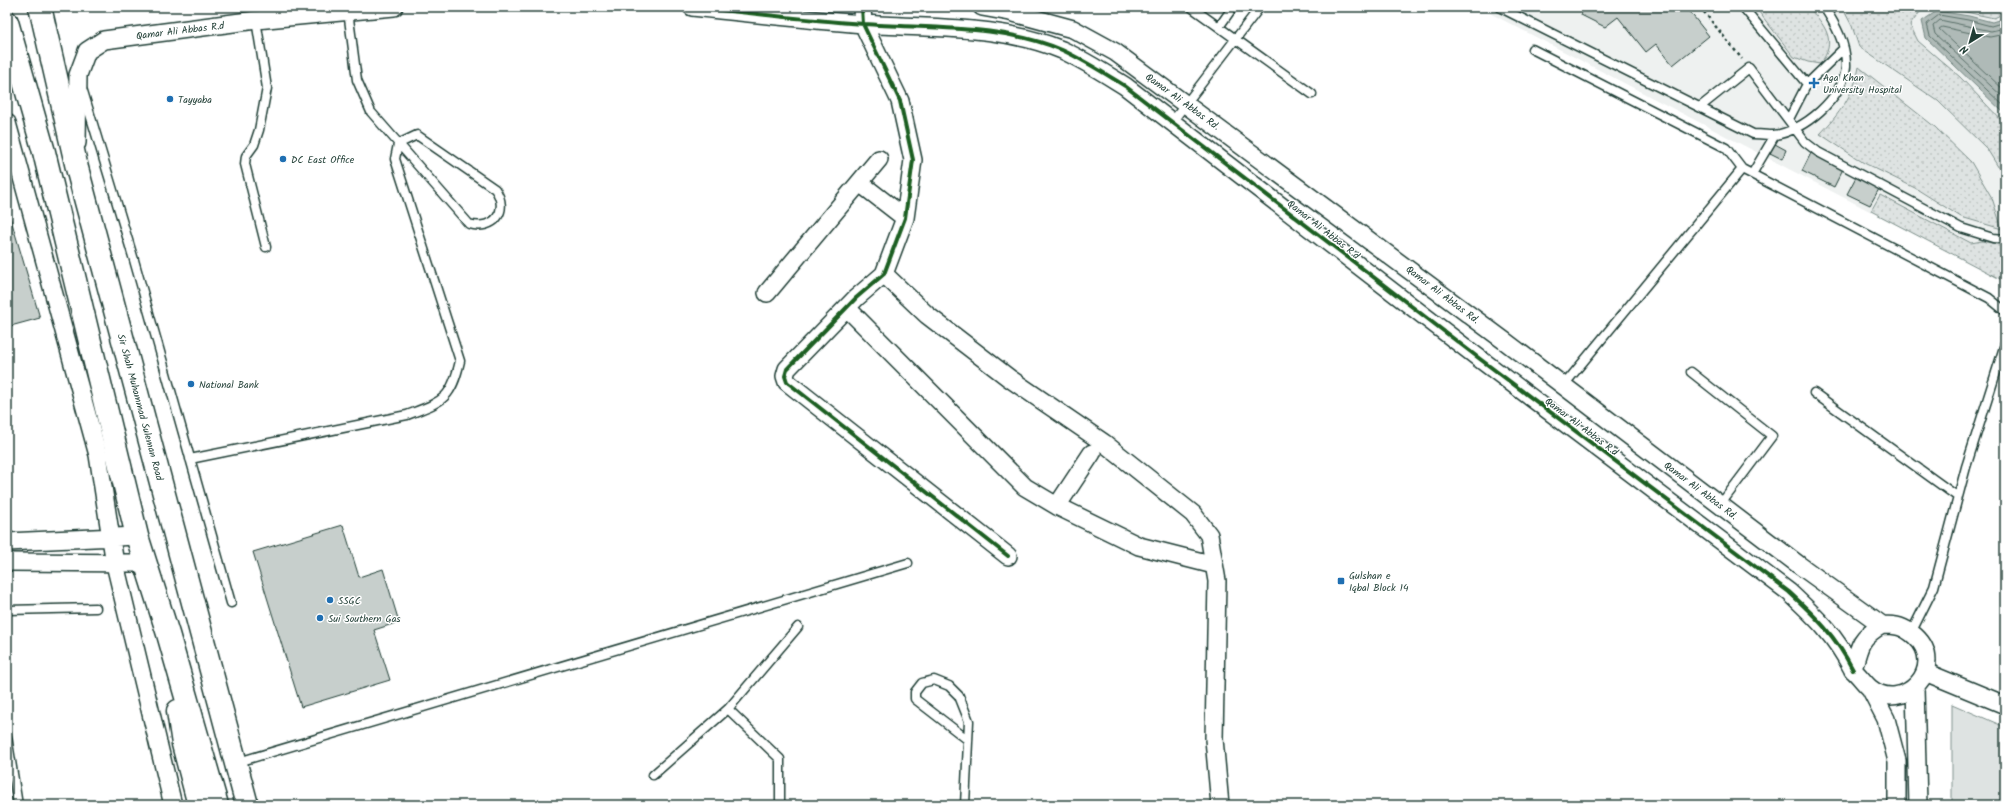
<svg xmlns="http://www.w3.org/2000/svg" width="2012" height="812" viewBox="0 0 2012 812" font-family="Kalam,sans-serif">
<defs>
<pattern id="grass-dots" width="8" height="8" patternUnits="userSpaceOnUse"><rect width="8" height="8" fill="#dee3e2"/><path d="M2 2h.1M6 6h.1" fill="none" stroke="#bec4c2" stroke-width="1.8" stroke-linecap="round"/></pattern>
</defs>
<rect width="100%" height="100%" fill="#fff"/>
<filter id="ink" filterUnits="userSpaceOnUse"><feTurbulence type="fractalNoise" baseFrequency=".025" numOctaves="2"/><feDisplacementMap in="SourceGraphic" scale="8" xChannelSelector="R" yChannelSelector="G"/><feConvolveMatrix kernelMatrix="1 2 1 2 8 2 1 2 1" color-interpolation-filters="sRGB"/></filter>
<g filter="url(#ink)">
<path fill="#eef1f0" d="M1478,7h527v272l-3,1z"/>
<path fill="url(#grass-dots)" stroke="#7e908b" d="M1755,7h53c17,18 30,34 12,57l-12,-2 -14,-5z
M1842,7h91l-13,5 -10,13 8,16 42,36 45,47v54l-18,-29 -49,-48 -79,-54 -7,-21z
M1942,7h63v6l-11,5z
M1859,67l76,60 36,35 21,36 10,31 -41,-12 -46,-29 -51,-25 -44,-29c19,-20 34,-39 39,-67z
M1880,195l91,48 11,-2 18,4 2,35 -131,-69z"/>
<path fill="#dee3e2" stroke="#7e908b" d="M1952,704l53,23v78h-53z"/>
<path fill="#afbab7" stroke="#758883" d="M1937,11l32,5 23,6 13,-4v96l-79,-76 -4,-17z"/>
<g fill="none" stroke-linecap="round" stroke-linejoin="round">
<path stroke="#596f68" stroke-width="1" d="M2005,22l-14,4 -23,-6 -29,-5 -12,9 3,12 75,71
M2005,28l-14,3 -51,-11 -7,6 2,8 70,65
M2005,34l-15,3 -48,-10 -3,2 66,62"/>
</g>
<path fill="#c7cfcc" stroke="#1f3d34" d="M1584,7h102l23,29 -36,29 -17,-21 -10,8 -28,-35 -13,10 -24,-12z
M1775,144l11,6 -4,9 -12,-6z
M1811,153l32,16 -9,18 -32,-16z
M1856,177l23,12 -9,16 -23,-11z
M7,206l33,112 -33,9z
M343,525l16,52 24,-8 16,53 -25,8 16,50 -89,27 -48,-155z"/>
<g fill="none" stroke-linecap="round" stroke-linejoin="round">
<g stroke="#1f3d34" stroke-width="11">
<path id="service" d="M1191,7l121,87
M1499,7l254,127c6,0 14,1 21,1 29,-3 70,-38 72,-68 1,-22 -11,-43 -22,-60
M1743,7l64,77
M348,11l9,69 14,32 98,112c25,7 41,-13 26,-35l-78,-54 -19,9
M256,20l11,68 -8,42 -5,15 -8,11 -1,8 21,83
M1219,27l14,-20
M1532,49l194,99 16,21 247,129 16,13
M83,91l51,169 97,343
M1700,107l49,-39 56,74 13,10 143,76 32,10 12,1
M1789,119l18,-35 36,-35
M1172,122l88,-115
M1752,174l23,-39
M1691,372l81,64 -52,69
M1564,385l178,-216
M1814,393l144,104
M190,459l217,-44c36,-14 44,-15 53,-54l-65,-202 3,-15
M7,610l89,-2
M1911,633l23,-46 32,-120 39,-123
M728,709l52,50v46
M7,736l11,69
M245,760l663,-197
M653,775l75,-66 70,-82
M965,805l4,-84 -10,-25 -10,-10 -15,-6 -12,3 -7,9v7l53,41"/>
</g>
<g stroke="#1f3d34" stroke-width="20">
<path id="minor" d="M692,7c57,6 115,13 172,17 66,5 136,0 198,26 22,10 42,23 63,36l355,273 309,233c28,26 46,43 64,78
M862,7l1,17 37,77 13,59 -8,58 -21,56 -28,24 -69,71 -2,7 2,6 221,174
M982,7l28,5 63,17 42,23 391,290 293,223 83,60
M7,123l91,332 17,109 58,241
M77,143l1,-68 9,-24 17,-11 152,-20 138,-13
M860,183l45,35
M884,274l43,41 82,63 95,65 89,71 16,21 8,46 -3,158 6,66
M767,293l112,-134
M847,308l178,179 32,19 82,40 75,19
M1057,506l35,-53
M7,542l130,-6
M7,562l138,1
M1882,625c15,0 21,1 33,11 34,31 -12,79 -45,52 -6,-5 -11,-13 -17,-18 6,-24 7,-33 29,-45z
M1925,672l80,33
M1915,687l3,118
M1870,688l16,31 11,42v44"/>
</g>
<g stroke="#1f3d34" stroke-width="25">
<path id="trunk" d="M40,7l37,161 170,637
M7,22l37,130 93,384 31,98 49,171
M178,711l5,33 16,61"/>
</g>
<path stroke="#1f3d34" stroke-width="2.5" stroke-dasharray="3 3" stroke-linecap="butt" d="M1700,7l42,52"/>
<use href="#service" stroke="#fff" stroke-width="8"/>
<use href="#minor" stroke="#fff" stroke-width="17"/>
<use href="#trunk" stroke="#fff" stroke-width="22"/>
<g stroke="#fff" stroke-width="6">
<path id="cycleway" d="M692,7c57,6 115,13 172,17 66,5 136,0 198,26 22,10 42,23 63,36l355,273 309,233c28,26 46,43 64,78
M862,7l1,17 37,77 13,59 -8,58 -21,56 -28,24 -69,71 -2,7 2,6 221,174"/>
</g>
<use href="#cycleway" stroke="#1b5e20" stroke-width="4"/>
</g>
</g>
<g fill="#1f6fb2" stroke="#fff" stroke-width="1.5">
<path d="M1812 77h4v4h4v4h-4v4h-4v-4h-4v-4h4z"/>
<circle cx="170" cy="99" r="4"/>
<circle cx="283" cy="159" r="4"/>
<circle cx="191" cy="384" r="4"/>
<rect x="1337" y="577" width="8" height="8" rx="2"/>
<circle cx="330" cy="600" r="4"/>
<circle cx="320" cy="618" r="4"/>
</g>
<g text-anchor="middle" stroke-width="3" stroke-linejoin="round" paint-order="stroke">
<g font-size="10" fill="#1f3d34" stroke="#fff">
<text transform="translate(180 30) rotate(-7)" y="4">Qamar Ali Abbas R.d</text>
<text transform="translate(1183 101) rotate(36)" y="4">Qamar Ali Abbas Rd.</text>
<text transform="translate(1324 229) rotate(38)" y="4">Qamar Ali Abbas R.d</text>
<text transform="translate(1443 294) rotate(37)" y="4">Qamar Ali Abbas Rd.</text>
<text transform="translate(141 407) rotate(75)" y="4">Sir Shah Muhammad Suleman Road</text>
<text transform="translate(1582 426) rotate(37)" y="4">Qamar Ali Abbas R.d</text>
<text transform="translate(1701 490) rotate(37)" y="4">Qamar Ali Abbas Rd.</text>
</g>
<g font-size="10" fill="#1f3d34" stroke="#fff" text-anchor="start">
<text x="1823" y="81">Aga Khan<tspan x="1823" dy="12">University Hospital</tspan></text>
<text x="178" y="103">Tayyaba</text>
<text x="291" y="163">DC East Office</text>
<text x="199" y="388">National Bank</text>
<text x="1349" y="579">Gulshan e<tspan x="1349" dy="12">Iqbal Block 14</tspan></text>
<text x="338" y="604">SSGC</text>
<text x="328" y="622">Sui Southern Gas</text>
</g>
</g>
<rect width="2012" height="812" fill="none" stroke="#fff" stroke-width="24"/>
<rect x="12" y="12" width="1988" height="788" fill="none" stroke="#1f3d34" stroke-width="1.5" filter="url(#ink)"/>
<g transform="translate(1970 42) rotate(217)" stroke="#ffffff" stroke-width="3" paint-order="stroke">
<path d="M0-3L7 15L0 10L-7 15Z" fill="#1f3d34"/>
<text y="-6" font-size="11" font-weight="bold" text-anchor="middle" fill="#1f3d34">N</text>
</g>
</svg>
